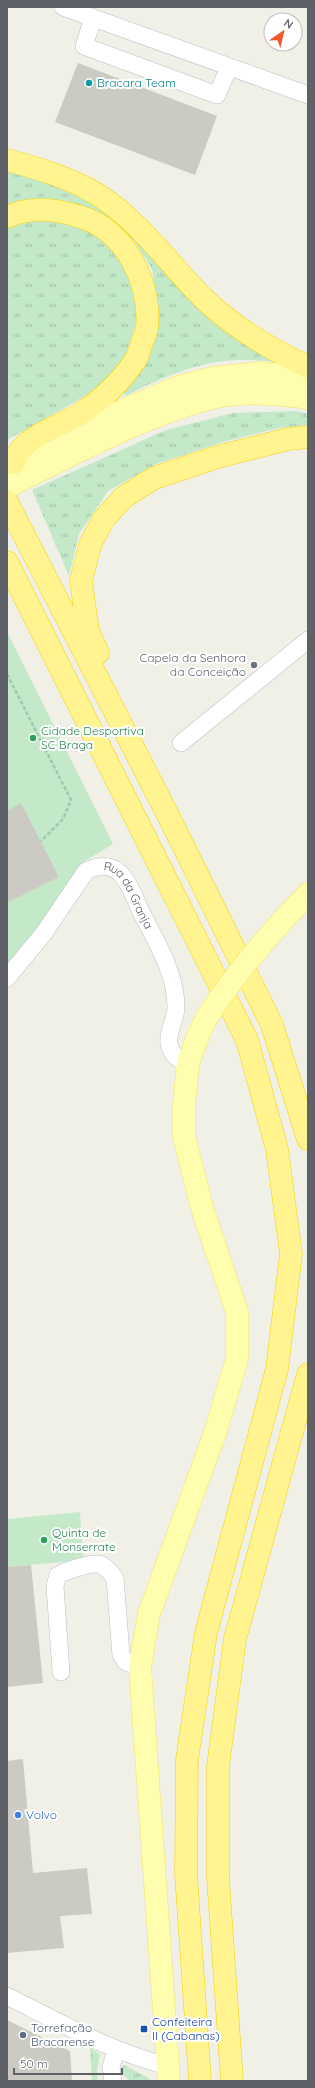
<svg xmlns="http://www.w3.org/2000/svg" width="315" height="2088" viewBox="0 0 315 2088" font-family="Quicksand,sans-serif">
<defs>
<pattern id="grass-tufts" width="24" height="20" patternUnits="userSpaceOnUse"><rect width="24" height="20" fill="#c3e9c9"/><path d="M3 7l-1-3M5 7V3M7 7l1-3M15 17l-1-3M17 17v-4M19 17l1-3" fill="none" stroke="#a2c0a7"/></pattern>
</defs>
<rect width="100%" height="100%" fill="#f1f0e7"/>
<path fill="url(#grass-tufts)" d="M7,166l78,29 195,167c-20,-2 -41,-3 -62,0 -27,3 -69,21 -92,34l-5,-6 34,-55 2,-31 -5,-35 -17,-27 -32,-28 -36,-13 -26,-3 -34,7z
M51,218l44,15 29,27 11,25 1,38 -12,37 -20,23 -29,19 -68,38v-212l15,-6z
M296,411l12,3v11l-29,3 -56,14 -67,22 -48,27 -29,43 -10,42 -37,-86 134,-60 67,-17z
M90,2048l10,6 -3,16 1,11h-6z
M124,2065l23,12 4,4h-21l-9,-8 -1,-4z"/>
<path fill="#c3e9c9" d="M7,632l106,212 -28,17 -13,22 -65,90z
M80,1512l3,48 -76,7v-48z"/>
<path fill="#cccbc3" d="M78,63l139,53 -22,59 -140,-53z
M21,803l38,74 -52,26v-92z
M31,1565l12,118 -36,4v-120z
M23,1759l10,114 54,-5 5,46 -32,2 4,32 -57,5v-192z
M7,2020l63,31 2,30h-65z"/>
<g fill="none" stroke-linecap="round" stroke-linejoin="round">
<g stroke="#bbbec3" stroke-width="18">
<g id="minor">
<path d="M63,7l245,88"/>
<path d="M93,18l-9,28 133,49 12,-28"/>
<path d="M181,743l127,-103"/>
<path id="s1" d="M7,978l37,-45 42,-62c11,-5 23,-8 34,2 9,9 15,25 20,37 15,29 36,63 36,97 0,12 -9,25 -7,36 2,12 9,17 19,20"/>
<path d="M61,1672l-6,-86 3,-11c8,-4 30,-12 40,-11 7,1 13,9 17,14l6,77 5,7 14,5"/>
<path d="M7,1996c52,26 104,56 161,70"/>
<path d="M113,2081l-2,-14 5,-17"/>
</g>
</g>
<g stroke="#f6e25b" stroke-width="23">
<path id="major" d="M7,467l105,-52 66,-28 35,-9 47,-5 48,4
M7,487c65,-32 131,-69 201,-88 32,-9 67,-5 100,-1
M287,916l21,-22
M169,2081l-29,-414 9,-53 66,-181 22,-74v-47l-34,-101 -19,-74v-32l4,-42 10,-27 9,-19"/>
</g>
<g stroke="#f8d000" stroke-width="23">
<path id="highway" d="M7,160c30,8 61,17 88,33 44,27 73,70 109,106 30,29 66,50 104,68
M7,217c24,-11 50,-8 74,0 45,14 70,66 66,111 -1,6 -4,12 -6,17 -2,6 -3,13 -7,17 -14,21 -33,38 -54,52 -22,14 -59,22 -66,49
M7,502l163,317 102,206 36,114
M7,562l240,478 30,109 14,105 -14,115 -71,264 -19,127 -1,114 14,207
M98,653l-10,-22 -7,-50 9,-36 13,-25 21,-23 30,-19 63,-21 71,-18 20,-2
M232,2081l-14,-203v-112l17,-127 73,-265"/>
</g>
<path stroke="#9ccab0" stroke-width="2.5" stroke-dasharray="4 2" stroke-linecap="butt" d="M7,674l64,126 -8,19 -22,22"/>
<use href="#minor" stroke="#fff" stroke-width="17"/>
<use href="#major" stroke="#fffeae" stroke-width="22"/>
<use href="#highway" stroke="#fff490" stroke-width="22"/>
<g stroke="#f6e25b" stroke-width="23" stroke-linecap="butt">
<path id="major-bridge" d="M207,1017c25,-38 49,-68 80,-101"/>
</g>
<use href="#major-bridge" stroke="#fffeae" stroke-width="22"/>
</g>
<circle fill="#0f9aa8" stroke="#fff" stroke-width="1.5" cx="89" cy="83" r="4"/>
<circle fill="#6b7280" stroke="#fff" stroke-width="1.5" cx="254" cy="665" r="4"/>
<g fill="#2e9e5b" stroke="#fff" stroke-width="1.5">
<circle cx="33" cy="738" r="4"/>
<circle cx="44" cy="1540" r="4"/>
</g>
<circle fill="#3f7fe0" stroke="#fff" stroke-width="1.5" cx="18" cy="1815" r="4"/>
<rect fill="#1a4fb4" stroke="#fff" stroke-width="1.5" x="140" y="2025" width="8" height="8" rx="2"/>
<circle fill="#5c6f8a" stroke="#fff" stroke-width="1.5" cx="23" cy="2035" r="4"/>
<g text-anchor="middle" stroke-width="4" stroke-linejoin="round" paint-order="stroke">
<g font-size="12" fill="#0d838f" stroke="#fff" text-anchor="start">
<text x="97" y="87">Bracara Team</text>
</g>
<g font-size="12" fill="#5b616d" stroke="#fff" text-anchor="end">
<text x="246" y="662">Capela da Senhora<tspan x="246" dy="14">da Conceição</tspan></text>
</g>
<g font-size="12" fill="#27864d" stroke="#fff" text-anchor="start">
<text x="41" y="735">Cidade Desportiva<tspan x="41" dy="14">SC Braga</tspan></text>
<text x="52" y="1537">Quinta de<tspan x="52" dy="14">Monserrate</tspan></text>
</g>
<g font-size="12" fill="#5e6168" stroke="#fff">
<text dy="4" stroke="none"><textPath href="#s1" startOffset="192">Rua da Granja</textPath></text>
</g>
<g font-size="12" fill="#366cbe" stroke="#fff" text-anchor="start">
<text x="26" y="1819">Volvo</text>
</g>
<g font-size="12" fill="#164399" stroke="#fff" text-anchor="start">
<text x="152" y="2026">Confeiteira<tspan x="152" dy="14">II (Cabanas)</tspan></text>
</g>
<g font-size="12" fill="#4e5e75" stroke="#fff" text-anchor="start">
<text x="31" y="2032">Torrefação<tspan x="31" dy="14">Bracarense</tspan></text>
</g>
</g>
<rect width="315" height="2088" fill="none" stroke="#5e6168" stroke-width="16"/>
<g transform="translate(283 32) rotate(34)"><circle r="19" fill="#ffffff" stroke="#bfc0c3"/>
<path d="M0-3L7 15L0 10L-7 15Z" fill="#ef5b2f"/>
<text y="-6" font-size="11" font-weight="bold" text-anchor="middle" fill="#5e6168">N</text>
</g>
<path d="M14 2068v6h108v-6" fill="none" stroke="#5e6168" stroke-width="2"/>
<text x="20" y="2068" font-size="12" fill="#5e6168" stroke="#ffffff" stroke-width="3" paint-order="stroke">50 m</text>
</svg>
